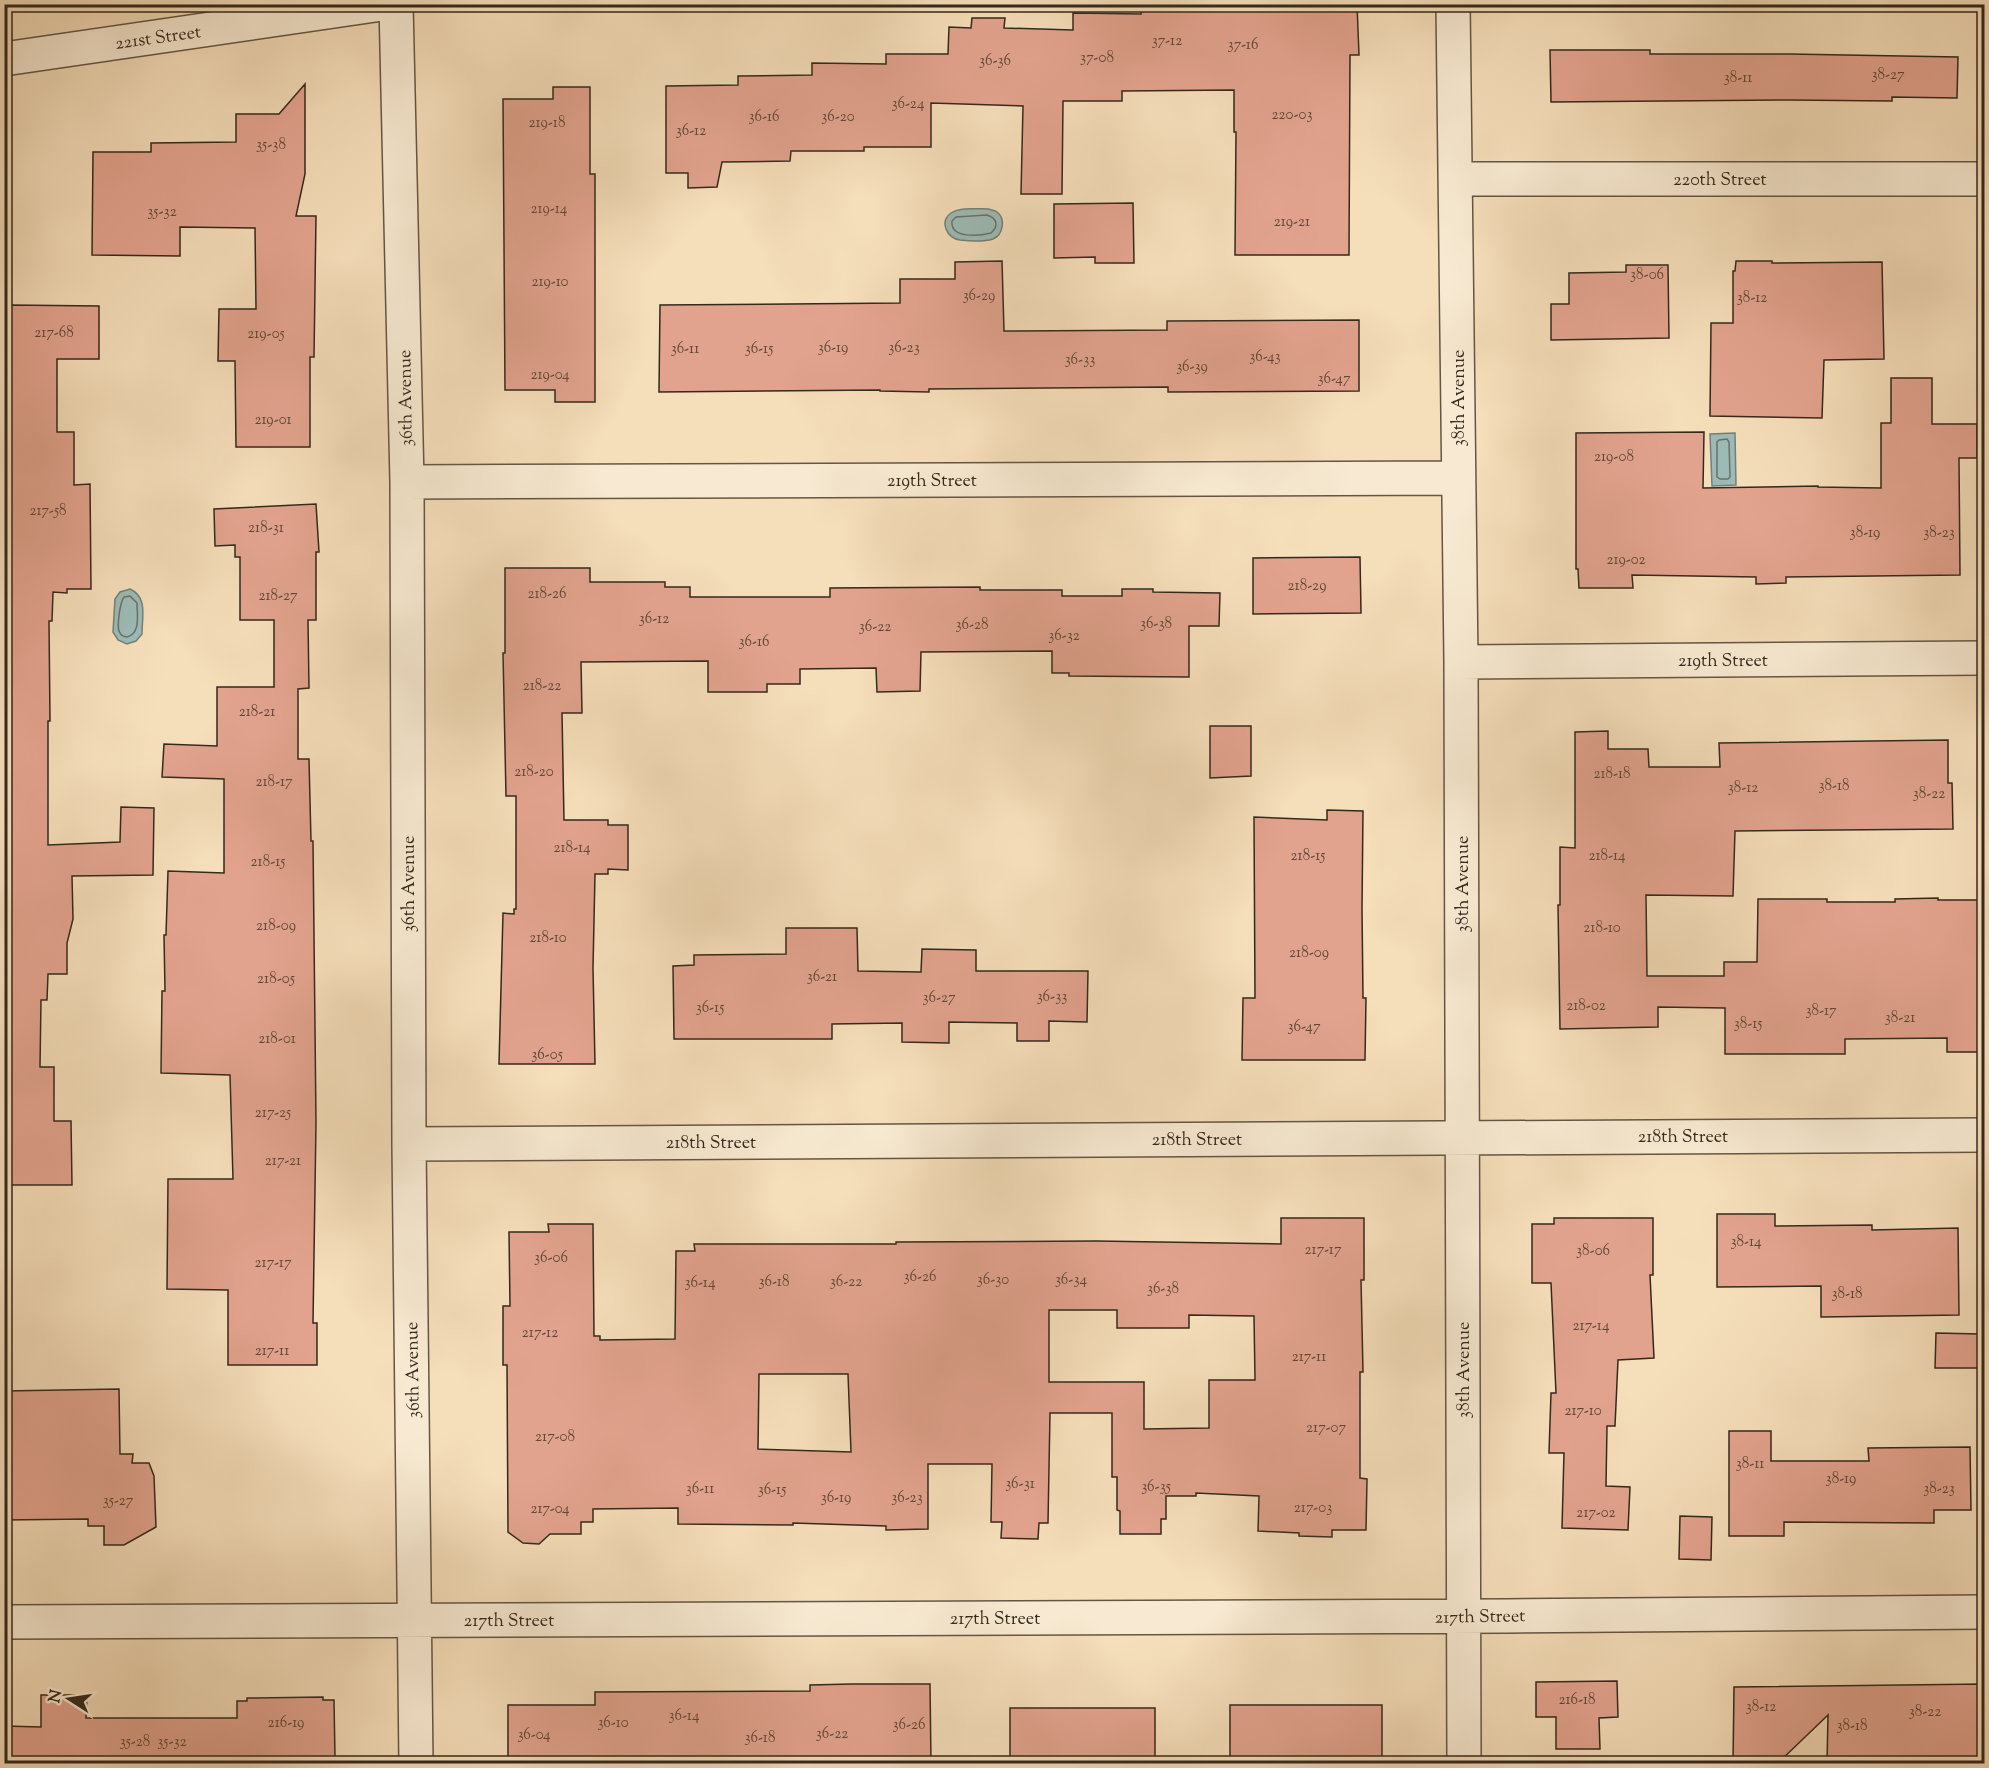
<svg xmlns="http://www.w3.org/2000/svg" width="1989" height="1768" viewBox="0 0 1989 1768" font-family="'Sorts Mill Goudy',serif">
<rect width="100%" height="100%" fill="#f5deba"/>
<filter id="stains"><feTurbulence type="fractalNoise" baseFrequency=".00333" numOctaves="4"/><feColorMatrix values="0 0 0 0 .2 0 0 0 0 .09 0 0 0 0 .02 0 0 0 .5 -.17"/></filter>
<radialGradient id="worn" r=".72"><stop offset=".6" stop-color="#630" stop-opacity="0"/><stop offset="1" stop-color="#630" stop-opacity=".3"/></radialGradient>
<path fill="#9dbbb6" stroke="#738179" stroke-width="1.5" d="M988,209c3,1 6,1 9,3 9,7 6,23 -4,27 -9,3 -24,2 -33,1 -13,-2 -21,-18 -9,-27 9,-6 26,-4 37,-4z
M1735,433l1,52 -24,1 -2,-52z
M130,589c18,8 12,28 12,45l-6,7 -9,3 -9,-4 -5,-8 2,-33 5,-7z"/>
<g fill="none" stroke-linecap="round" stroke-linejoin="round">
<path stroke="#68726a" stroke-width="1.5" d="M987,215c10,3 12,11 4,18 -12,3 -41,6 -39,-12l4,-4z
M1727,439l2,3 1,35 -2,2h-8l-3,-2v-35l2,-2z
M130,596l7,7c0,12 4,30 -10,34 -4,-1 -6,-1 -8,-6 -2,-6 1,-29 5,-34z"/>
</g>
<path fill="#e2a38e" stroke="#33291d" stroke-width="1.5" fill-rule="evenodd" d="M1141,4h216l2,51h-9l-1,200h-114l1,-123h-2v-42l-112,1v10h-59l-1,93h-41l2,-88 -92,-3v44h-67v4h-73l-1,10 -68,1 -5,25 -29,1v-15h-22v-87l72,-1v-9l74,-1v-12l74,1v-10h62l1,-27 22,1 1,-10h33l-1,10 69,2v-17l68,1z
M1550,50h100v4h139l169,3 -1,41 -65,-1v4l-103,-1 -238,2z
M305,84v90l-9,42h20l-2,141h-4v90h-74l-1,-86h-17l1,-52h37l-1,-81 -75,-1v29l-88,-1 1,-103h58v-9l85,-1v-28h43z
M553,87h37v87h5v228h-40v-12h-50l-2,-291h50z
M1133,203l1,60h-39v-6l-41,1v-54z
M1002,261l2,70 163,-1v-9l192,-1v71l-191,1v-5l-239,2v3l-49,-1v-1l-221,2 1,-87 240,-2v-24h55v-17z
M1736,261h36v2l110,-1 2,97 -60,1 -2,58 -112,-2 1,-93h22v-52h2z
M1626,265h42l1,73 -118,2v-36h18v-31l57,-1z
M10,305l89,1v53h-42v73h17v53l16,-1 1,105h-24v4l-14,-1 -1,29h-3l1,100h-2v124l72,-3 1,-35 33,1 -1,67 -81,1 1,43 -6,24v31h-19l-1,26h-6l-1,67h14v54h17l1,64h-68v-612h2l-2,-174h6z
M1891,378h41v46h45v34h-18l1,117 -174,2v6l-30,1v-7l-124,-2 1,13h-54l-1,-19h-2v-136l128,-1 -1,56 115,-2v1l63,1v-65h10z
M316,504l3,48h-3v68h-8l1,68 -11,1v70h11l2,82h2l3,281 -3,201h4v42h-89v-75l-61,-1 1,-110h65l-3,-104 -69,-2 1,-82h3l-1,-56h2l2,-64 56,2v-94l-62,-2 2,-33 53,2v-59h57v-67h-34v-63h-5v-12l-20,1 -1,-37z
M1360,557l1,56 -108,1v-56z
M505,568h85v14h75v5h25v10h140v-9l150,-1v3h82v6h60v-7h31v3l67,1 -1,33h-30v51l-120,-1v-3h-17v-22l-131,1 -1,39 -43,1 -1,-24 -76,1v15h-33v8h-59v-31l-127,1 1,51h-20l2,107h44v5h20v45l-20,-1v5h-13l-2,94 2,96h-96l4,-151 11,1v-5h2v-113h-10l-3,-143h2z
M1210,726h41v50l-41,2z
M1608,731v18h40l1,18h71l-1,-24 229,-3v43h4l1,46 -218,2 -2,65 -87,-1 1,81h77v-14h33l1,-63h69v3h68v-3l43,-1v2h46v152h-37v-14l-102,1v15h-120v-46l-67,-1v20l-98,2 -2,-124h2v-58l15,1v-116z
M1327,810l36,1 -1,98 1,89h3l-1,62h-123l1,-62h12l-1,-181 73,3z
M786,928h71l1,43 63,1 1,-23 54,1v21h112l-1,51 -38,-1v20h-32v-18l-68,-1v21l-47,-1v-19l-70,1v15h-158l-1,-73 21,-1v-10l92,-1z
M1717,1214h58v12l97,-1v5l86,-2 1,87 -138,2v-31l-104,1z
M1281,1218h83v62h-3l2,92h-3v106l7,1 -1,51h-34v7l-33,-1v-3l-41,-2 1,-35 -63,-3v3h-30v23h-5v15h-41v-23l-3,-1v-33h-5v-64h-62l-2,110h-9l-1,16 -37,-1 1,-16h-11l1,-58h-64v65l-42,1v-4l-93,-3v2l-115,-1v-16l-85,1v13h-12v12h-31l-11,10 -16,-1 -15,-11 -1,-167h-4v-59h7l-1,-74h40l-1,-8h45l1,112h6v4l75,-1 1,-88h19l-1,-7h202v-2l200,-1 185,3zM1049,1310h68v18h72v-13l65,1 1,64h-46v48l-65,1v-47h-95zM759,1374h89l3,78 -93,-3z
M1554,1218h99v57h-3l4,83 -36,2 -3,66h-8l-1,60 24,1 -2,43 -66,-2 2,-75h-15l2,-60h5l-5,-110h-19v-59h22z
M1936,1333l44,1v34h-45z
M119,1389l1,65h13l-1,9h17l5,13 2,51 -32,18h-20v-19h-16v-7l-84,1v-129z
M1729,1431h42v30h98l-1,-13 102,-1 1,63h-37v13l-150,-1v14h-55z
M1680,1516l32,1 -1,43 -32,-1z
M1617,1681l1,36 -19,1 1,31h-44v-32h-20v-35z
M851,1684h79l1,80h-423v-59h87v-13l215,-1v-6z
M1984,1684v80h-157l1,-49 -51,49h-44l1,-77z
M41,1695h46l-1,23h151v-17h10v-3l76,-1v3h11l1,58h-3v3l-141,3h-187v-38l37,1z
M1230,1705h152v59h-152z
M1010,1708h145v56h-145z"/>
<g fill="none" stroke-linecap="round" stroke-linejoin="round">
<g stroke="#645644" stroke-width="36">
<path id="street" d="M396,4l11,478 2,662 7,620
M1453,4l8,658 3,1102
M4,59l378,-55
M1456,179h528
M407,482l1051,-4
M1461,662l523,-4
M409,1144l1575,-9
M4,1622l1503,-6 477,-4"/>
</g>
<use href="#street" stroke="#f8ead2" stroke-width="33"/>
</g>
<g text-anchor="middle" stroke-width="6" stroke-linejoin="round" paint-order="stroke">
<g font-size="15" fill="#5f4839">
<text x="1167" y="45">37-12</text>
<text x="1243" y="49">37-16</text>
<text x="1097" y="62">37-08</text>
<text x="995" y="65">36-36</text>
<text x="1888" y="79">38-27</text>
<text x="1738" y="82">38-11</text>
<text x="908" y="108">36-24</text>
<text x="1292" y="119">220-03</text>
<text x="764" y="121">36-16</text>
<text x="838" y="121">36-20</text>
<text x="547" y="127">219-18</text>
<text x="691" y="135">36-12</text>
<text x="271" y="149">35-38</text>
<text x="549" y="213">219-14</text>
<text x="162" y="216">35-32</text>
<text x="1292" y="226">219-21</text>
<text x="1647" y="279">38-06</text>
<text x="550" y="286">219-10</text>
<text x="979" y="300">36-29</text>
<text x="1752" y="302">38-12</text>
<text x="54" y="337">217-68</text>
<text x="266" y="338">219-05</text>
<text x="833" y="352">36-19</text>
<text x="904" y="352">36-23</text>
<text x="685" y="353">36-11</text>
<text x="759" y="353">36-15</text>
<text x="1265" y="361">36-43</text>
<text x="1080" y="364">36-33</text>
<text x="1192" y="371">36-39</text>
<text x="550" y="379">219-04</text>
<text x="1334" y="383">36-47</text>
<text x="273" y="424">219-01</text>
<text x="1614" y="461">219-08</text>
<text x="48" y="515">217-58</text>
<text x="266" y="532">218-31</text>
<text x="1865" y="537">38-19</text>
<text x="1939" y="537">38-23</text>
<text x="1626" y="564">219-02</text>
<text x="1307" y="590">218-29</text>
<text x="547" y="598">218-26</text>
<text x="278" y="600">218-27</text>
<text x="654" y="623">36-12</text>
<text x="1156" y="628">36-38</text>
<text x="972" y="629">36-28</text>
<text x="875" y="631">36-22</text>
<text x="1064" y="640">36-32</text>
<text x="754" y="646">36-16</text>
<text x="542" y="690">218-22</text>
<text x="257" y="716">218-21</text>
<text x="534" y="776">218-20</text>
<text x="1612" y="778">218-18</text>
<text x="274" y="786">218-17</text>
<text x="1834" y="790">38-18</text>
<text x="1743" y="792">38-12</text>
<text x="1929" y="798">38-22</text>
<text x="572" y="852">218-14</text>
<text x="1308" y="860">218-15</text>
<text x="1607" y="860">218-14</text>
<text x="268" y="866">218-15</text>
<text x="276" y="930">218-09</text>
<text x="1602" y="932">218-10</text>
<text x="548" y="942">218-10</text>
<text x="1309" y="957">218-09</text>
<text x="822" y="981">36-21</text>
<text x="276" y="983">218-05</text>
<text x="1052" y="1001">36-33</text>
<text x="939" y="1002">36-27</text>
<text x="1586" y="1010">218-02</text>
<text x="710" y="1012">36-15</text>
<text x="1821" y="1015">38-17</text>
<text x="1900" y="1022">38-21</text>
<text x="1748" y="1028">38-15</text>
<text x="1304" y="1031">36-47</text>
<text x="277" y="1043">218-01</text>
<text x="547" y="1059">36-05</text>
<text x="273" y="1117">217-25</text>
<text x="283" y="1165">217-21</text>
<text x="1746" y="1246">38-14</text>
<text x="1323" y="1254">217-17</text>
<text x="1593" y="1255">38-06</text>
<text x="551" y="1262">36-06</text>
<text x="273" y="1267">217-17</text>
<text x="920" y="1281">36-26</text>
<text x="993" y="1284">36-30</text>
<text x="1071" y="1284">36-34</text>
<text x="774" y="1286">36-18</text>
<text x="846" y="1286">36-22</text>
<text x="700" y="1287">36-14</text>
<text x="1163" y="1293">36-38</text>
<text x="1847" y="1298">38-18</text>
<text x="1591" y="1330">217-14</text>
<text x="540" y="1337">217-12</text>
<text x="272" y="1355">217-11</text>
<text x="1309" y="1361">217-11</text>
<text x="1583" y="1415">217-10</text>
<text x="1326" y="1432">217-07</text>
<text x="555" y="1441">217-08</text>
<text x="1750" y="1468">38-11</text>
<text x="1841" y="1483">38-19</text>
<text x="1020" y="1488">36-31</text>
<text x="1156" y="1491">36-35</text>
<text x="700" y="1493">36-11</text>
<text x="1939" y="1493">38-23</text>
<text x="772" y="1494">36-15</text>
<text x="836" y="1502">36-19</text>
<text x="907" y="1502">36-23</text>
<text x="118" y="1505">35-27</text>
<text x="1313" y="1512">217-03</text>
<text x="550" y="1513">217-04</text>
<text x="1596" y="1517">217-02</text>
<text x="1577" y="1704">216-18</text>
<text x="1761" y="1711">38-12</text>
<text x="1925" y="1716">38-22</text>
<text x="684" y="1720">36-14</text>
<text x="286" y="1727">216-19</text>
<text x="613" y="1727">36-10</text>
<text x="909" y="1729">36-26</text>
<text x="1852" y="1730">38-18</text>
<text x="832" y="1738">36-22</text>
<text x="534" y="1739">36-04</text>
<text x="760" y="1742">36-18</text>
<text x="135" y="1746">35-28</text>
<text x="172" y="1746">35-32</text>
</g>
<g font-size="18" fill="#33291d" stroke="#f8ead2">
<text transform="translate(158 37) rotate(-8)" y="6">221st Street</text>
<text x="1720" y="185">220th Street</text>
<text transform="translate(405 398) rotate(-91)" y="6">36th Avenue</text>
<text transform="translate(1458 398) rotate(-90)" y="6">38th Avenue</text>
<text x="932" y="486">219th Street</text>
<text x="1723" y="666">219th Street</text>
<text transform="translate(408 884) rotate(-90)" y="6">36th Avenue</text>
<text transform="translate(1462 884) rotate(-90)" y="6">38th Avenue</text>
<text x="1683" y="1142">218th Street</text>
<text x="1197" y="1145">218th Street</text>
<text x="711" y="1148">218th Street</text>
<text transform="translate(412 1370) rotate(-91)" y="6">36th Avenue</text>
<text transform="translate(1463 1370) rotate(-90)" y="6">38th Avenue</text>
<text transform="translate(1480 1616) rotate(-1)" y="6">217th Street</text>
<text x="995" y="1624">217th Street</text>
<text x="509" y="1626">217th Street</text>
</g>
</g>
<rect width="1989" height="1768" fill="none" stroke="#f5deba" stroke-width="24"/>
<rect x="6" y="6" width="1977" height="1756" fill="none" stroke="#33291d" stroke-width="3"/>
<rect x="12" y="12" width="1965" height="1744" fill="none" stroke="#33291d" stroke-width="1.5"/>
<g transform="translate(69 1699) rotate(282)" stroke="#f8ead2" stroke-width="4.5" paint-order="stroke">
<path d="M0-4.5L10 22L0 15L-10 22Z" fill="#33291d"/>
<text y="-9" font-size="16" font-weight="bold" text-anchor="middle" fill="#33291d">N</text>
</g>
<rect width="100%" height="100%" filter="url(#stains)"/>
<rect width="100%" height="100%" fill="url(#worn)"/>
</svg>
